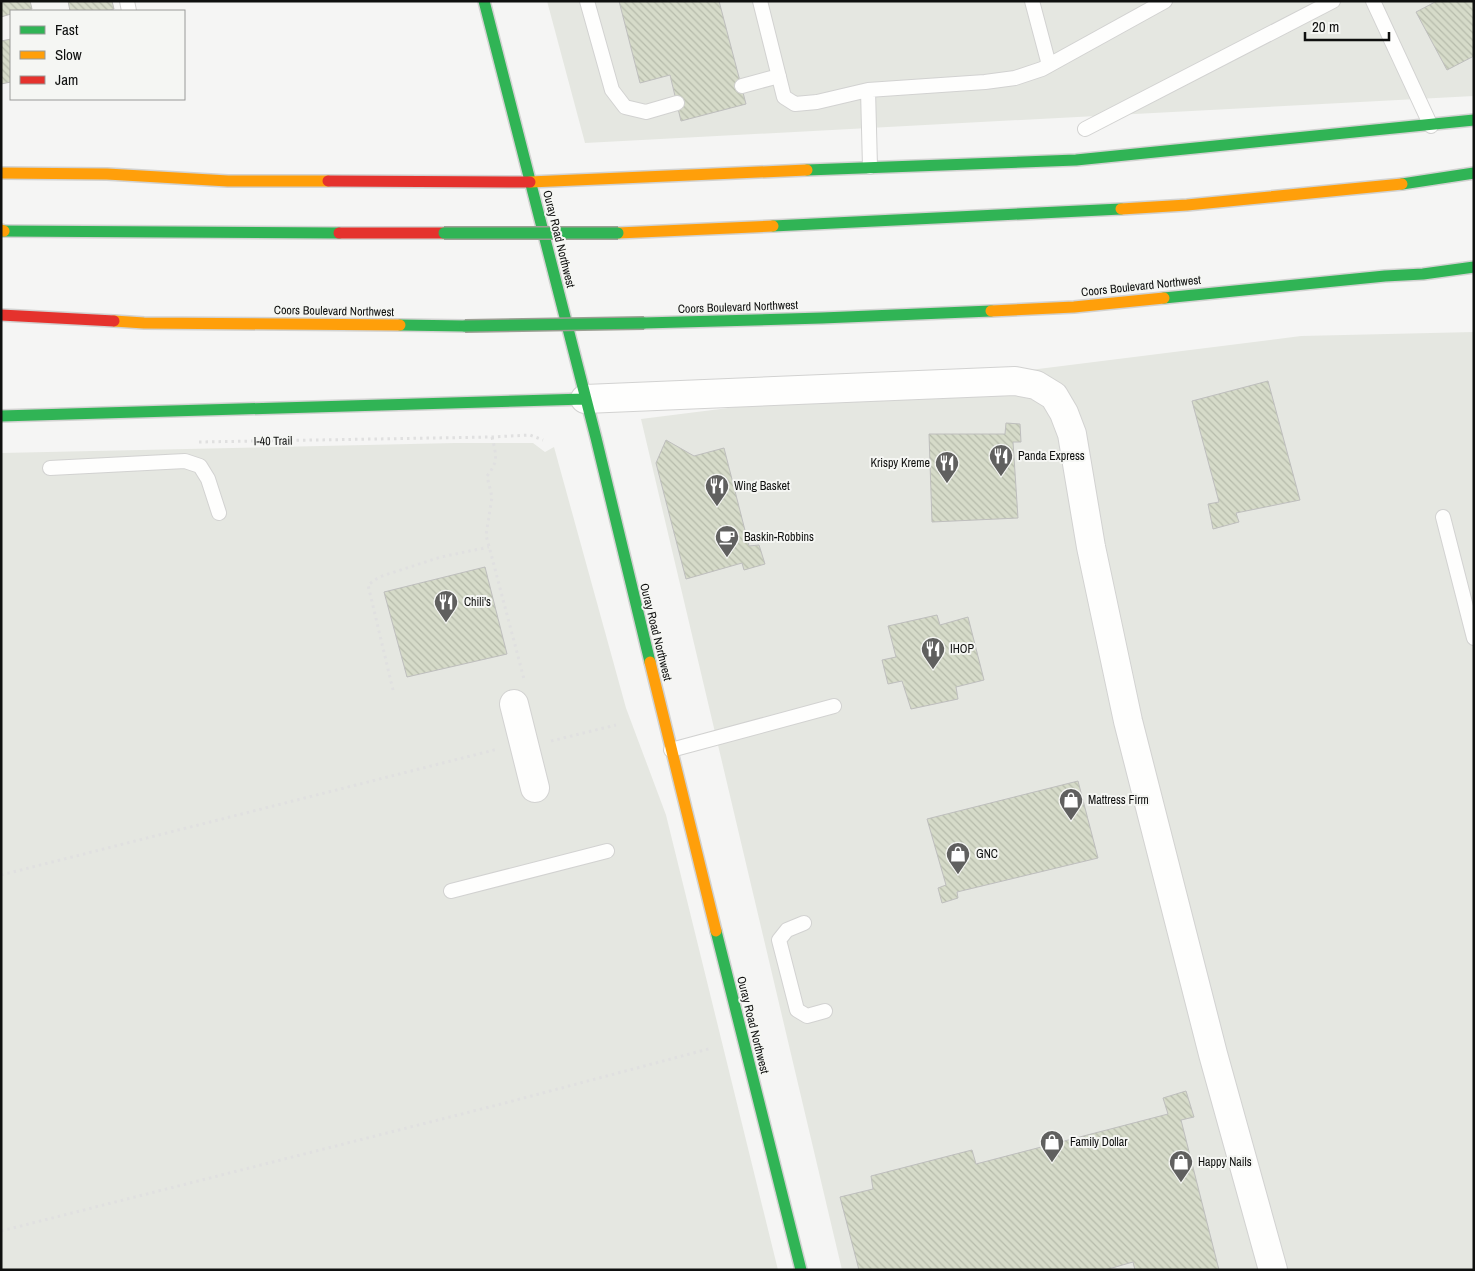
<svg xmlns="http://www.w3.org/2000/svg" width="1475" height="1271" viewBox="0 0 1475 1271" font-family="'Archivo Narrow',sans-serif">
<defs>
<pattern id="building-back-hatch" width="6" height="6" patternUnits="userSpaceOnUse" patternTransform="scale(1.25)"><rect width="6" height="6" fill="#d6dbc9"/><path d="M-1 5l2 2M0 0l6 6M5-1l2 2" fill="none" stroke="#b6bbab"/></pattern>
</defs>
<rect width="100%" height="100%" fill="#f5f5f4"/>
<path fill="#e5e7e1" d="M547,1h927v95l-889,47z
M1474,332v938h-632l-201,-851 660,-83z
M455,443h78l12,9 9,-5 72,261 40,107 112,455h-777v-817z"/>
<path fill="url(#building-back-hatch)" stroke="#bebebd" d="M1,1h29l2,8 -21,2v3l-10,3z
M68,1h44l2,8 -8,2h-36z
M619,1h100l27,103 -65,17 -11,-46 -30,8z
M1437,1h37v55l-27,14 -31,-58z
M11,39v43l-10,2v-43z
M1268,381l32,119 -64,13 3,9 -26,7 -5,-25 11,-2 -27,-101z
M1006,423l14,1 1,18h-8l5,76 -86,4 -3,-88h76z
M666,440l28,16 30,-8 25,98 10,-1 6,19 -21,6 -2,-7 -56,16 -30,-116z
M485,567l22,87 -100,23 -23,-85z
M937,615l3,10 28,-8 16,63 -28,7 2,12 -47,10 -9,-28 -14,3 -6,-24 14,-3 -8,-31z
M1078,781l20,77 -141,34 1,6 -16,5 -4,-15 8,-3 -19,-66z
M1186,1091l8,26 -13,3 38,150h-84l-2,-8 -28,8h-246l-19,-73 33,-8 -2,-13 101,-26 4,14 192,-50 -5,-16z"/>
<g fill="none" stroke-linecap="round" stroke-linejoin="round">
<g stroke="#d2d2d1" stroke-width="16">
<path id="lane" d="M127,1l2,10
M587,1l25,89 13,17 21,5 31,-9
M760,1l24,96 11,7 22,-2 51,-12
M1032,1l17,64
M1373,1l58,125
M742,86l37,-10
M1085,129l248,-128
M870,167l-2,-77 117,-8 30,-4 27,-9 123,-68
M50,468l135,-7 15,5 8,13 11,34
M1443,517l31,121
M671,750l163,-44
M451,891l156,-40
M804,923l-17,7 -8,10 18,70 10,6 18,-5"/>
</g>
<g stroke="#d2d2d1" stroke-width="30">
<path id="street" d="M585,399l430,-18 21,4 18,11 10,17 8,21 19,113 37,174 85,333 60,216
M514,704l21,84"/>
</g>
<g stroke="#d2d2d1" stroke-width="14">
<path id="fast" d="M484,1l112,437 54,224
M807,170l269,-10 398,-40
M1402,184l72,-11
M773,226l348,-17
M1,231l338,2
M1164,298l221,-22 38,-2 51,-7
M644,323l178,-5 169,-7
M400,325l65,1
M1,416l584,-17
M716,931l85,339"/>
</g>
<g stroke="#d2d2d1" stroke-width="14">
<path id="slow" d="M1,173l106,1 121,7h100
M530,182l277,-12
M1121,209l66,-4 215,-21
M1,230l3,1
M618,233l155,-7
M991,311l83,-4 90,-9
M114,321l30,2 256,2
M650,662l66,269"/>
</g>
<g stroke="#d2d2d1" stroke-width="14">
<path id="jam" d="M328,181l202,1
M339,233h105
M1,315l113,6"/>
</g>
<path stroke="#e0e0e0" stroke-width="3" stroke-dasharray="2.5 4" stroke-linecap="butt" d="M492,437c4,18 7,24 -5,39l5,21 -6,38 38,144
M199,442l293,-5 38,-2 13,5
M393,690l-25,-105 11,-8 62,-20 48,-10
M551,741l65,-16
M1,875l497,-126
M1,1231l504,-128 207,-55"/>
<use href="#lane" stroke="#fefefd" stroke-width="14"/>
<use href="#street" stroke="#fefefd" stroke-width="28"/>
<use href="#fast" stroke="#30b455" stroke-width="11"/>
<use href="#slow" stroke="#ff9f0a" stroke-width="11"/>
<use href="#jam" stroke="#e5322d" stroke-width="11"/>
<g stroke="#9c9f94" stroke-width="14" stroke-linecap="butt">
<path id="fast-bridge" d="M444,233h174
M465,326l179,-3"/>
</g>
<use href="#fast-bridge" stroke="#30b455" stroke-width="11"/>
</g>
<defs>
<g id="restaurant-pin" transform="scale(1.25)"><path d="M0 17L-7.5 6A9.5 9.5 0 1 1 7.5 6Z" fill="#60605f" stroke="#f5f6f3"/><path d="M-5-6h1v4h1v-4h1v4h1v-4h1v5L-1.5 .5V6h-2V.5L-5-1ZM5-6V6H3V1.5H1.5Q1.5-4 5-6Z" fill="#fff"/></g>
<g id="cafe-pin" transform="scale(1.25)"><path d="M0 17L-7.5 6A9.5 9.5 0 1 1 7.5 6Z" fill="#60605f" stroke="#f5f6f3"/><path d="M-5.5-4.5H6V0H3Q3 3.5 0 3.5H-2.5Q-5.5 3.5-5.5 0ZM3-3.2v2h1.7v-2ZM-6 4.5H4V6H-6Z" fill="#fff"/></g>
<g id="shop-pin" transform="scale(1.25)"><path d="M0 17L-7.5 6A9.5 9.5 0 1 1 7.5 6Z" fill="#60605f" stroke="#f5f6f3"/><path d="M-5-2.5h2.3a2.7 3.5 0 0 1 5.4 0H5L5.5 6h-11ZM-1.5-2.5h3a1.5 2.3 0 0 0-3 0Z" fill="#fff"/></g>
</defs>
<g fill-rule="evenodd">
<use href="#restaurant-pin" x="1001" y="456"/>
<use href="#restaurant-pin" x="947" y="463"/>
<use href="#restaurant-pin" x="717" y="486"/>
<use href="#cafe-pin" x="727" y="537"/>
<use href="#restaurant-pin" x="446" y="602"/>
<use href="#restaurant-pin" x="933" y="649"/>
<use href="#shop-pin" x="1071" y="800"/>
<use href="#shop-pin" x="958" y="854"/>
<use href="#shop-pin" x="1052" y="1142"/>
<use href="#shop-pin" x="1181" y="1162"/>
</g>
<g text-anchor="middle" stroke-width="4" stroke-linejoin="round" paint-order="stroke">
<g font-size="12" fill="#0f100f" stroke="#f5f6f3">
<text transform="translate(559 239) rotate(76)" y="4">Ouray Road Northwest</text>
<text transform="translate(1141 286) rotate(-6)" y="4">Coors Boulevard Northwest</text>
<text transform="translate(738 307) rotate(-2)" y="4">Coors Boulevard Northwest</text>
<text transform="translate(334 311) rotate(1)" y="4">Coors Boulevard Northwest</text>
<text transform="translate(273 441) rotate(-1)" y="4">I-40 Trail</text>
<text transform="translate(656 632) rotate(76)" y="4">Ouray Road Northwest</text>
<text transform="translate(753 1025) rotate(76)" y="4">Ouray Road Northwest</text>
</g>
<g font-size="12" fill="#0f100f" stroke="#f5f6f3" text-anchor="start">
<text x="1018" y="460">Panda Express</text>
<text x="930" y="467" text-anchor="end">Krispy Kreme</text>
<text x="734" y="490">Wing Basket</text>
<text x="744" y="541">Baskin-Robbins</text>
<text x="464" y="606">Chili's</text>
<text x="950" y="653">IHOP</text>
<text x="1088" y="804">Mattress Firm</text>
<text x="976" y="858">GNC</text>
<text x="1070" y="1146">Family Dollar</text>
<text x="1198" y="1166">Happy Nails</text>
</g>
</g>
<rect width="1475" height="1271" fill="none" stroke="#0f100f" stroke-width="5"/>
<rect x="10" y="10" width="175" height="90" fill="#f5f6f3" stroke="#999a98"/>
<rect x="20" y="26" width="25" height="8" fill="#30b455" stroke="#999a98"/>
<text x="55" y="35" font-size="15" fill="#0f100f">Fast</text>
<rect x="20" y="51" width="25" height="8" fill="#ff9f0a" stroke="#999a98"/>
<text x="55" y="60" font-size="15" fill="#0f100f">Slow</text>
<rect x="20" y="76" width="25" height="8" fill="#e5322d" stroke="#999a98"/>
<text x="55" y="85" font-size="15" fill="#0f100f">Jam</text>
<path d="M1305 32v8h84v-8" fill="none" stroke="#0f100f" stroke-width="2.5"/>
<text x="1312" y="32" font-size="15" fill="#0f100f" stroke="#f5f6f3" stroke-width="4" paint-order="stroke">20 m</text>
</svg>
